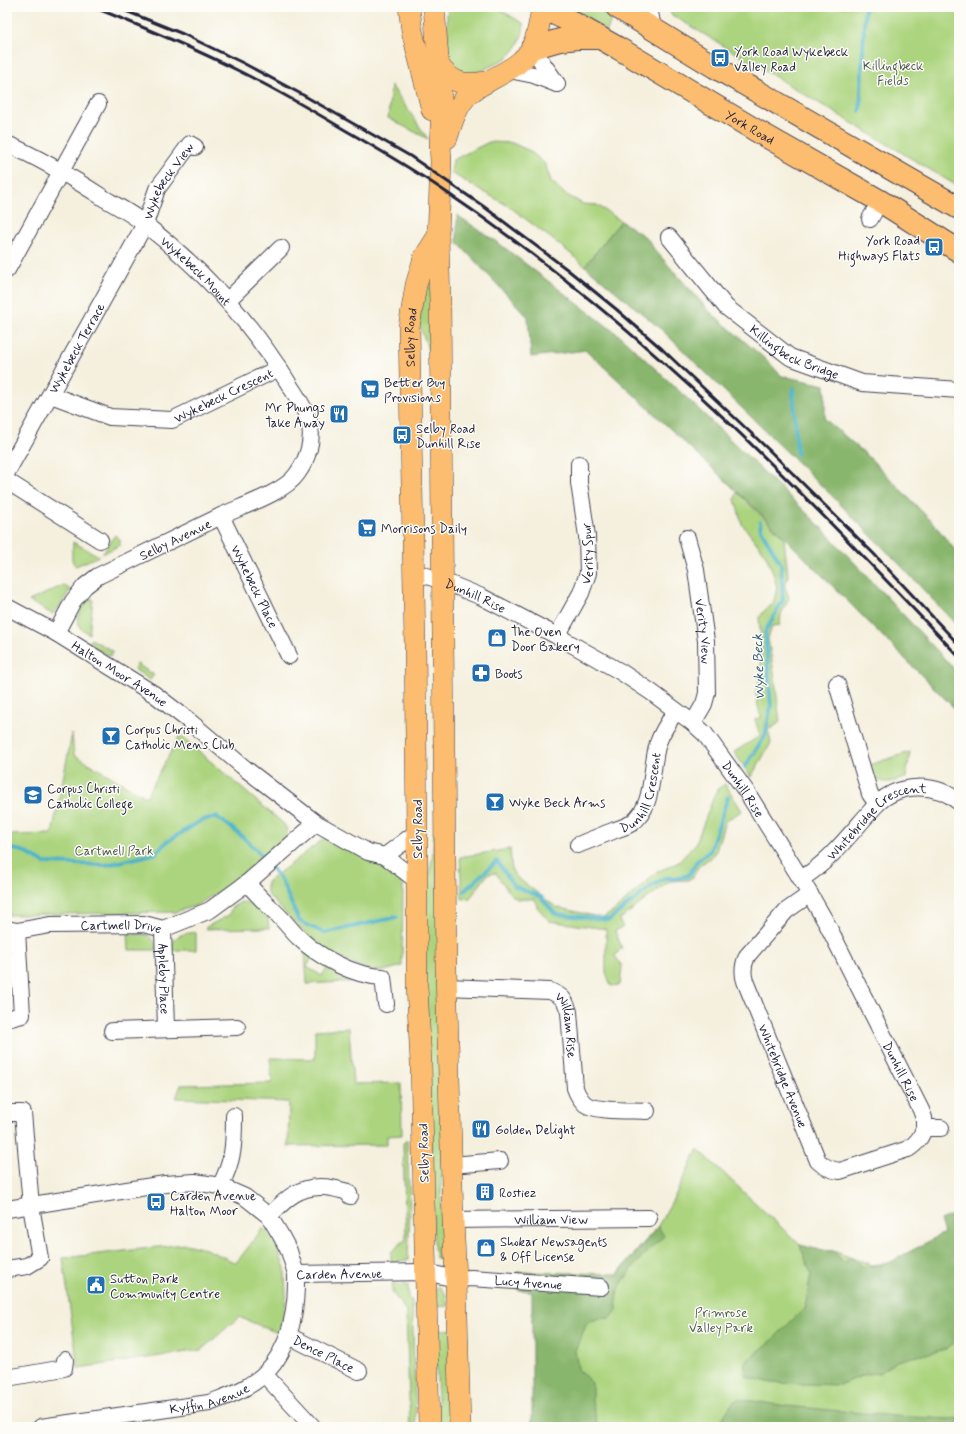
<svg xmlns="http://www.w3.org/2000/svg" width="966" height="1434" viewBox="0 0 966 1434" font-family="Mynerve,sans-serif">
<rect width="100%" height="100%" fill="#fdfcf7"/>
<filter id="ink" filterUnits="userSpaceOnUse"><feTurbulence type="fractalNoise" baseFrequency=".025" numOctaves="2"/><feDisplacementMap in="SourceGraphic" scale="8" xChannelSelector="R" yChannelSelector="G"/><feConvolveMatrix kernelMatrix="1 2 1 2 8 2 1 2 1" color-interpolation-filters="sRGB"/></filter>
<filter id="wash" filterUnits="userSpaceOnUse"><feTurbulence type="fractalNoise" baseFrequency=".012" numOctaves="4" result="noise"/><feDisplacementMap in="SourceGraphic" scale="16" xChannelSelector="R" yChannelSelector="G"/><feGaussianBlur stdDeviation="0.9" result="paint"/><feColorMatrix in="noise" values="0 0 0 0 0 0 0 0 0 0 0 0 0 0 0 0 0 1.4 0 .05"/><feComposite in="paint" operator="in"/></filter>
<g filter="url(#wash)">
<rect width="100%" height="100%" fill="#f5f0de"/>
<path fill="#acd47e" stroke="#677b5c" d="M448,7h48l28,17c-1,12 -6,23 -14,31 -4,4 -9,6 -13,8 -18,10 -37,19 -48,-5l-2,-43z
M578,7h20l13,13 -4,11 -35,-21z
M667,7h292v180c-96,-57 -191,-115 -287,-172z
M391,85l37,54 -40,-21z
M489,142l23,1 18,8 15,13 6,17 14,13 18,10 14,1 24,16 -36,45 -20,-17 -55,-42 -59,-34 2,-13z
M431,278v92l-2,-16 -4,-14 -6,-15 7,-45z
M737,492l47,46 4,38 -3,10 4,12 -8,16 -1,11 -8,1 -4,13 6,33 6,50 -8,6 -4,1 3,14 -20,34 -17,-25 26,-16 -5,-17 6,-1 -4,-16 -1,-10 5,-16v-35l-2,-23 6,-8 8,-6 4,-16 -4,-16 -8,-18 -23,-30 -7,-25z
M115,535l5,4v6l-18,9z
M73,542l26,14 -23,10c-7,-4 -3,-16 -3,-24z
M64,585l6,5 -12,19 -6,5 -23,-13z
M89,599h4l-4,35 -9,-6 -3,-10 7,-14z
M91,639l22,12 -3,5 -22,-12z
M137,664l17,11 -4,5 -16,-11z
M72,734l2,21 72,42 34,-62 73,63 30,25 4,6v8l-6,7 -64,49 -22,13 -20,6 -168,3v-80l45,-1z
M910,752l-4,26c-18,5 -31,9 -37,-13z
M725,784l17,27 -17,10 -10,33 -17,13 -5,10 -5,3 -18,1 -51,39 4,7 -8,4 7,17 -4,4 -3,4 7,10 -2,19 -9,1 -5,-14v-43l-57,-8 -12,-14 -2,-8h-18l-7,-5 -14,-21 -8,1 -18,24 -8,1 -2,-42 50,-8 2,21 3,6 41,31 47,11 11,-7 43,-39 22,-10 17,-19 18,-47 4,-7z
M434,833h3l5,315 -1,38 1,61 -3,11h-3l-2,-10 -11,-348 10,-45z
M325,838l59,30 19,16 -1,82 -18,5h-13l-51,-22 -53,-55v-12z
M241,902c9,0 21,5 26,13 2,4 1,9 2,13l-63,1v-2l23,-12 3,-8z
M196,932v18h-24c0,-16 11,-16 24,-18z
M128,934c15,0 26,-2 29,16h-28z
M305,952l7,5 -5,10 15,9 6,-10 34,15 -55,3z
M349,1028l4,56 48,-1 1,52 -15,1v9l-99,1 1,-44 -113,-4 5,-13 91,-2 -2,-25 45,1v-29z
M407,1140l3,69 -2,51 -17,2v-10l15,-13 -3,-96z
M698,1149l102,96 19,5 14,1 39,14 17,-2 70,-38v202h-427l69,-134 57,-67 18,-32z
M263,1228l10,10 12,30 1,30 -2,18 -6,17 -39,-16 -38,33 -123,18 -15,-110 122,-14 21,5 30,14z
M392,1285h16v15h4l4,127h-6l-4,-116 -14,-19z
M439,1286l7,9 2,11 -12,1 -1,-16z
M435,1329l16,1 1,97h-13z"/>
<path fill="#89b66d" stroke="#566c54" d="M457,215l44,30 119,91 70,65 128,123 141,150v39l-201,-202 -172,-161 -55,7 -3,-40 -71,-75z
M621,221l26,17 7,11 56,63 54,46 18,18 43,9v34l43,37 66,68 25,31v73l-55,-59 -72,-73 -170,-166 -77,-64z
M959,1212v126l-1,2 -12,9 -49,12 -18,12 -12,1 -28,11 -67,-2 -25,-6 -3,-14 25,-20 36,-35 6,-34 -11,-29 19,5 14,1 12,12 5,-6 13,10 26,-4 55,-30 -4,-13z
M658,1226l6,10c-15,13 -41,39 -47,58 -1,5 0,11 0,16l-6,8 -13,1 -11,4 -12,28 3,18 14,14v19l6,25h-66v-136l-14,-1 -1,-18 101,2z
M738,1399l49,7 107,10 56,3 9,-1v9h-242l16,-25z"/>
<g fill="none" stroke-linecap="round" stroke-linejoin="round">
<path stroke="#4bb3c9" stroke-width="4" d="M860,111l5,-104
M793,388l4,66
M745,767l20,-31 6,-30 -6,-74 18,-32 -2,-36 -20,-34 -1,-8
M7,848l16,3 21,12 62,2 48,-11 14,-13 34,-21 15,-3c18,13 36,27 50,45
M271,867l11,15 17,39 25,12 73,-16
M464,891l33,-30 17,25 27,11 14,17 54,6 44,-35 12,-7h14l10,-3 8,-14 13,-10 18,-54"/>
</g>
</g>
<g filter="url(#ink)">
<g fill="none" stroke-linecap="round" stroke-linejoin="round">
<g stroke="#424153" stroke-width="18">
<g id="minor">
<path d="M649,7l4,22"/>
<path d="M532,48l25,36"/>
<path d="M509,70l25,5 23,9"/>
<path id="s1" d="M7,144c35,15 66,34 98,55 14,8 29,16 41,26 56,44 104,96 141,156 7,12 18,26 22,40 5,18 -1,38 -12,53 -13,19 -55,32 -76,42 -41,20 -82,40 -123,60l-13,10 -12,15 -17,32"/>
<path d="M870,219l10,-18"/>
<path id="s2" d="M669,237l57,70 64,50 72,26 97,7"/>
<path d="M7,270l91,-166"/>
<path d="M228,300l53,-52"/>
<path id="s3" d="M51,395l59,22 62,3 107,-52"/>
<path id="s4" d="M7,472l138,-248 12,-35 33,-45 5,3"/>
<path d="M7,481l93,59"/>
<path id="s5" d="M221,516l68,140"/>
<path id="s6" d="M687,538l9,32 10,71 1,52 -3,11 -11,19"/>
<path id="s7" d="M414,572l29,9 39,16 75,39 64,36 30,20 42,31 12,11 41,57 55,88 26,45 94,186 3,8v10h17"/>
<path id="s8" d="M7,607l49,26 98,61 34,26 59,50 69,53 52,29 17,4 32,25"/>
<path id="s9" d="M557,636l24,-43 7,-20 -1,-37 -8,-53v-19"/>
<path d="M837,684l33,110 7,10"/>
<path id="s10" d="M578,845c12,-5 25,-10 37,-15 6,-2 12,-4 17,-7 23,-16 18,-55 26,-80 4,-12 11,-22 18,-32"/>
<path d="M385,856l32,-24"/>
<path id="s11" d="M801,879c30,-18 52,-49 76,-75 22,-21 58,-22 82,-2"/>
<path d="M247,883c10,12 21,22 32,33 7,7 12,14 19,21 21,20 55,39 85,40l3,27"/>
<path id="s12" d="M810,894l-24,17 -39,45c-4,9 -5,16 -2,25l73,180c6,6 12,9 22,10l68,-22c9,-6 13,-11 16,-21"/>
<path id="s13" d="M7,929l10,2 33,-6 94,-1 19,5 47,-19 37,-27 69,-60"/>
<path id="s14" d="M163,929l3,100"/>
<path id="s15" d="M447,987l103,4c12,5 15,8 19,21l6,76c2,6 5,11 10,16 11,8 47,6 62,7"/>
<path d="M7,1019l15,-4 -5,-84"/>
<path d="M112,1031l125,-4"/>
<path d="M7,1113h16l8,93 9,52 -13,8 -20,3"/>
<path d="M451,1165l49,-4"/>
<path d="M220,1186c14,-26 14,-42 14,-70"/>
<path id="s16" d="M7,1209l158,-25 30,-2 25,4 25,11 24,19 11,18 9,17 7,23 129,-2 31,7 15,-1 130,9"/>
<path d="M269,1216c16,-16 29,-30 54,-29 8,0 17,3 25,5l2,4"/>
<path id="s17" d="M453,1220l196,-2"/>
<path id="s18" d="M289,1336l70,35"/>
<path d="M264,1374l49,53"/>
<path d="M7,1378l57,-10 1,-8"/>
<path id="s19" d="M41,1427l168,-24c13,-5 26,-9 39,-17 40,-23 49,-69 48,-112"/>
</g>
</g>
<g stroke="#424153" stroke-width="22">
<g id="major">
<path d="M409,7l3,24 20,79"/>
<path d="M434,7l8,103 -2,34 1,17 -3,75 2,66 6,667 7,251 3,59 4,148"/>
<path d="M435,61c17,22 24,25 52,21"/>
<path d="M447,138c5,-16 10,-33 22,-44 18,-16 52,-24 63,-47 6,-12 8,-26 10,-39"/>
<path id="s20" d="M429,1427l-8,-364 -4,-77v-154l-2,-187 -6,-318 7,-42 8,-27 14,-22"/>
</g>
</g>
<g stroke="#424153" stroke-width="24">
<g id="highway">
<path id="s21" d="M540,7l30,14 48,27 139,83 123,70 79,50"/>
<path d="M617,7l98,60 244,141"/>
<path d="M532,48l28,-8 18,-2h22"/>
</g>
</g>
<use href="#minor" stroke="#fff" stroke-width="16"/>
<use href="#major" stroke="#fcbd6f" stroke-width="21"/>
<use href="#highway" stroke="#fcbd6f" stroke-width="22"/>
<path stroke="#22223b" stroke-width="3" d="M93,7c50,20 99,40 146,64 36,18 71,38 106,59 33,19 66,38 98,60 194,130 357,298 516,467
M116,7l67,27 60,29 60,32 107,61 73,50 85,64 48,39 46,40 107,101 105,104 85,91"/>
</g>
</g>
<defs>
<g id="bus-square" transform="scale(1)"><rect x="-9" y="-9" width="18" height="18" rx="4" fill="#1f6fb2" stroke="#fdfcf7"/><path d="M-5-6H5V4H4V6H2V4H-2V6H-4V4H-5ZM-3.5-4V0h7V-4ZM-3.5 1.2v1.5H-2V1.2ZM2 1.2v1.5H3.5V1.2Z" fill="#fff"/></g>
<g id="supermarket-square" transform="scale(1)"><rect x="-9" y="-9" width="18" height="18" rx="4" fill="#1f6fb2" stroke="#fdfcf7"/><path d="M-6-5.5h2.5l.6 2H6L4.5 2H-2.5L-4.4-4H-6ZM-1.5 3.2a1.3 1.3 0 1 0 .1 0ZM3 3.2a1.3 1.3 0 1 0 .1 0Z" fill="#fff"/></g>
<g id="restaurant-square" transform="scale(1)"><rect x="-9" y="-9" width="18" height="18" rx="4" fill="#1f6fb2" stroke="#fdfcf7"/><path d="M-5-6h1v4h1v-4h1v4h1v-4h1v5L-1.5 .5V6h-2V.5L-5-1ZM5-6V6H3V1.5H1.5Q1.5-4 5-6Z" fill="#fff"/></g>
<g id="shop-square" transform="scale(1)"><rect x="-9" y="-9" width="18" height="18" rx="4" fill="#1f6fb2" stroke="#fdfcf7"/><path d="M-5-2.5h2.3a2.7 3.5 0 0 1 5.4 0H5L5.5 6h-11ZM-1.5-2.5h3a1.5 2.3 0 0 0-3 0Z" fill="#fff"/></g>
<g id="pharmacy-square" transform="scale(1)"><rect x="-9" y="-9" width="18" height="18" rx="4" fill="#1f6fb2" stroke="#fdfcf7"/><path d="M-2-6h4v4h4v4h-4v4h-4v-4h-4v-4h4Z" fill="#fff"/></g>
<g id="bar-square" transform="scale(1)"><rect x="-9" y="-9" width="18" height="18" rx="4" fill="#1f6fb2" stroke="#fdfcf7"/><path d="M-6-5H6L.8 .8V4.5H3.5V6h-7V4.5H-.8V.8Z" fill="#fff"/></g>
<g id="school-square" transform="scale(1)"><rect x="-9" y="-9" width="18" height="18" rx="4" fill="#1f6fb2" stroke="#fdfcf7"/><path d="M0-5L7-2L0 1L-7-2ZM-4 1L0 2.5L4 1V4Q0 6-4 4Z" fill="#fff"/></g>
<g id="building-square" transform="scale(1)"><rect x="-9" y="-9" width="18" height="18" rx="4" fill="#1f6fb2" stroke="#fdfcf7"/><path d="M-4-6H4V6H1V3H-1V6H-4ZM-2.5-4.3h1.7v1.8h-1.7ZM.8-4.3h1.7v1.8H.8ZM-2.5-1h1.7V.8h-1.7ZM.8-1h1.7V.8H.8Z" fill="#fff"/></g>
<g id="civic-square" transform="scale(1)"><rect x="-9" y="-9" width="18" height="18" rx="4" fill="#1f6fb2" stroke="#fdfcf7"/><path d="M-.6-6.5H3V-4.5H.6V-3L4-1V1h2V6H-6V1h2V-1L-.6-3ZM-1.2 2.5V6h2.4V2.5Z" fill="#fff"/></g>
</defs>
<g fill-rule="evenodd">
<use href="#bus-square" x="720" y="58"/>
<use href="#bus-square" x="934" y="247"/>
<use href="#supermarket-square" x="370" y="389"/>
<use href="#restaurant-square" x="339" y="414"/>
<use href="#bus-square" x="402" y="435"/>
<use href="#supermarket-square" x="367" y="528"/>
<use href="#shop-square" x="497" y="638"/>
<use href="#pharmacy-square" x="481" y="673"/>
<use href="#bar-square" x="111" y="736"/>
<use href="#school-square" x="33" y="795"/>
<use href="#bar-square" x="495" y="802"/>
<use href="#restaurant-square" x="481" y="1129"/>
<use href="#building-square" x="485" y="1192"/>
<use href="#bus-square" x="156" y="1202"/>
<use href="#shop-square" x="486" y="1248"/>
<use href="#civic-square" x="96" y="1285"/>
</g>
<g text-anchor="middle" stroke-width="3" stroke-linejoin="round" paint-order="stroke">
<g font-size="13" fill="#22223b" stroke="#fdfcf7" text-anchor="start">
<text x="734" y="56">York Road Wykebeck<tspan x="734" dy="15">Valley Road</tspan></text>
<text x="920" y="245" text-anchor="end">York Road<tspan x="920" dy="15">Highways Flats</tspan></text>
<text x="384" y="387">Better Buy<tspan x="384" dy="15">Provisions</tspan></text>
<text x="325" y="412" text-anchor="end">Mr Phungs<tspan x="325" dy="15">Take Away</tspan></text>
<text x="416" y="433">Selby Road<tspan x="416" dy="15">Dunhill Rise</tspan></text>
<text x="381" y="533">Morrisons Daily</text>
<text x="511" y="636">The Oven<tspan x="511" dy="15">Door Bakery</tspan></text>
<text x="495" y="678">Boots</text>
<text x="125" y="734">Corpus Christi<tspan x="125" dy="15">Catholic Mens Club</tspan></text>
<text x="47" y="793">Corpus Christi<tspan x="47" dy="15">Catholic College</tspan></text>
<text x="509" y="807">Wyke Beck Arms</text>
<text x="495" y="1134">Golden Delight</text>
<text x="499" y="1197">Rostiez</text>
<text x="170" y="1200">Carden Avenue<tspan x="170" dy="15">Halton Moor</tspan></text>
<text x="500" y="1246">Shokar Newsagents<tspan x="500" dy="15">&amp; Off License</tspan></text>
<text x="110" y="1283">Sutton Park<tspan x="110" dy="15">Community Centre</tspan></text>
</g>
<g font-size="13" fill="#4b574f" stroke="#fdfcf7">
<text x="893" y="70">Killingbeck<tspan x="893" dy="15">Fields</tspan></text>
<text x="114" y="855">Cartmell Park</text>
<text x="721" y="1317">Primrose<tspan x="721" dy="15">Valley Park</tspan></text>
</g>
<g font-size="13" fill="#22223b" stroke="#fdfcf7">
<text dy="5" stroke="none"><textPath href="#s21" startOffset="242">York Road</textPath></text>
<text dy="5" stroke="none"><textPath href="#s4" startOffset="333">Wykebeck View</textPath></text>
<text dy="5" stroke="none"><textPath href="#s1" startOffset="229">Wykebeck Mount</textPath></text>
<text dy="5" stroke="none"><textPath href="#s20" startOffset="1090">Selby Road</textPath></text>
<text dy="5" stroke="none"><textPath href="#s4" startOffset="142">Wykebeck Terrace</textPath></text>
<text dy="5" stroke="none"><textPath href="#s2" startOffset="173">Killingbeck Bridge</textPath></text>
<text dy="5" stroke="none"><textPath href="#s3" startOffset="182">Wykebeck Crescent</textPath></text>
<text transform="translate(175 539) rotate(-26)" y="5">Selby Avenue</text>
<text dy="5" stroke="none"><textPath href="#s9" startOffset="90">Verity Spur</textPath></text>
<text dy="5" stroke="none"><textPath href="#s5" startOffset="78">Wykebeck Place</textPath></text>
<text dy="5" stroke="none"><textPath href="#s7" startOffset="66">Dunhill Rise</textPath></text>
<text dy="5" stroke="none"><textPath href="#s6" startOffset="95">Verity View</textPath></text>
<text dy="5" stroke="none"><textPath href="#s8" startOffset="131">Halton Moor Avenue</textPath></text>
<text dy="5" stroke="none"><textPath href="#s10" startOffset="90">Dunhill Crescent</textPath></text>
<text dy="5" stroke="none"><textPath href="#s7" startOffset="402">Dunhill Rise</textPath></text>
<text dy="5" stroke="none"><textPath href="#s11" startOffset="98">Whitebridge Crescent</textPath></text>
<text transform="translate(417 829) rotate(-90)" y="5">Selby Road</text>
<text dy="5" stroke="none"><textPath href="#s13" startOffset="115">Cartmell Drive</textPath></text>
<text dy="5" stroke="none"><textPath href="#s14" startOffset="50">Appleby Place</textPath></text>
<text dy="5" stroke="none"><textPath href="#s15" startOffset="145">William Rise</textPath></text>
<text dy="5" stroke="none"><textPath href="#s7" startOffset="726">Dunhill Rise</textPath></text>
<text dy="5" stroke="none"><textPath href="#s12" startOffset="217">Whitebridge Avenue</textPath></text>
<text transform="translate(423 1153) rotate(-91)" y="5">Selby Road</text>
<text dy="5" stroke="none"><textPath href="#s17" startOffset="98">William View</textPath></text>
<text dy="5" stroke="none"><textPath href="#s16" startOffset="381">Carden Avenue</textPath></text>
<text dy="5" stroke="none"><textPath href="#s16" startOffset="571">Lucy Avenue</textPath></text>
<text dy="5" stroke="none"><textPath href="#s18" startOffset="39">Dence Place</textPath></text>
<text dy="5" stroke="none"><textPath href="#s19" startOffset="171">Kyffin Avenue</textPath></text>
</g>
<g font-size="14" font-style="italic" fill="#325c74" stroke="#fdfcf7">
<text transform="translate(758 667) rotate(-92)" y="5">Wyke Beck</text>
</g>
</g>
<rect width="966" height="1434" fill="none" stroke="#fdfcf7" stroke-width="24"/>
</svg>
